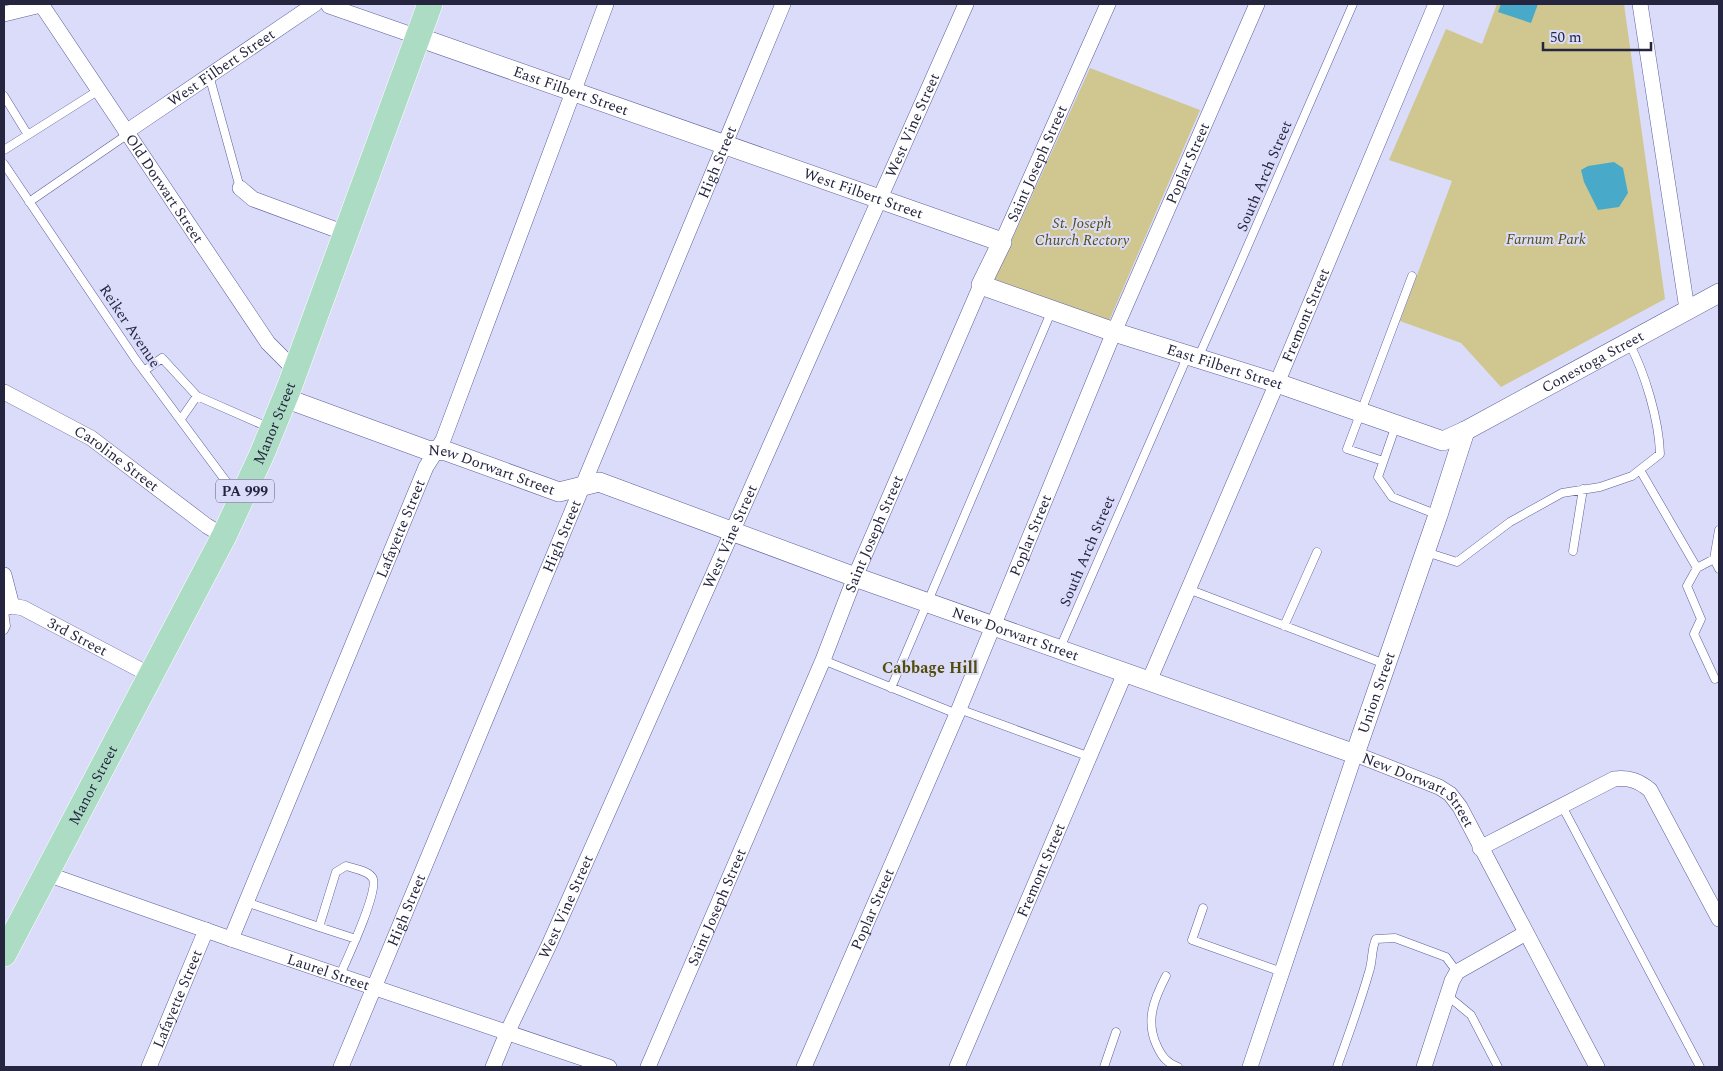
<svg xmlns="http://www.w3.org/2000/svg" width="1723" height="1071" viewBox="0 0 1723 1071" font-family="Spectral,serif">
<rect width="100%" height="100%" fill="#dadcf9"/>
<path fill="#cfc78f" d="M1497,4h127l41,295 -164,88 -40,-44 -61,-22 52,-140 -63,-21 57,-131 36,15z
M1090,68l110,42 -91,211 -115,-42z"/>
<path fill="#48aac8" d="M1501,4h37l-7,19 -33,-11z
M1614,162l9,6 5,25 -9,14 -21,3 -14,-28 -3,-12 7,-4z"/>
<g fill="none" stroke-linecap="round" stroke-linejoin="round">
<g stroke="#5d5e9c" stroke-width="9">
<path id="service" d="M209,75l31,113
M4,96l24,39
M4,150l95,-60
M4,164l132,196 89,120 14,13
M29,202l99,-68
M1198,358l40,-90 115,-264
M144,371l18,-13 35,38
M181,419l16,-23 73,32
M1396,425l-18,52 14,20 46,18
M1383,461l-36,-12 65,-173
M1640,470l57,98 17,-9 5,-29
M1573,551l10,-62
M1426,552l31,10 53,-40 52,-29 38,-6 32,-11 28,-22c-1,-34 -15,-81 -31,-111
M1714,559l5,10
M1697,568l-10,18 14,33 -7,15 21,45
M1188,589l197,75
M4,611l2,15 -2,4
M1284,626l33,-74
M1060,648l128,-293
M823,660l134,54
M891,688l161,-378
M959,709l131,48
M1562,806l138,261
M246,902l73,25
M1203,908l-11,32 90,32
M340,975c7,-16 38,-82 33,-96 -3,-8 -18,-10 -27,-13l-10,6 -17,55 37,12
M1166,976c-12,23 -21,45 -9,70 5,11 10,17 21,21
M1448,996l23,19 27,52
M1104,1067l12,-35
M1337,1067c11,-31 23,-63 32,-95 4,-11 2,-23 7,-33l19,-1 51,19 11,15"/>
</g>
<g stroke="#5d5e9c" stroke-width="16">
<g id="minor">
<path id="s1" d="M41,4l227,339 27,27"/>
<path d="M328,4l1,2 89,31"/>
<path d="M1640,4l47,305"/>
<path d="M4,14l37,-9"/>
<path id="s2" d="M126,132l189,-128"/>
<path d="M240,188l13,11 92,34"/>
<path id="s3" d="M1002,242l106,-238"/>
<path id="s4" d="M4,392l87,46 116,88 17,10"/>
<path d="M4,575l8,31"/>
<path id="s5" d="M4,608l8,-2 11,2 127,67"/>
<path id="s6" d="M1149,681l128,-298 159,-379"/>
<path d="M1480,848l134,-69c15,-2 25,2 36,11l69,129"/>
<path id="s7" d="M47,874l184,65 378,128"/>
<path id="s8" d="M231,939l195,-472 17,-27 163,-436"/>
<path id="s9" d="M149,1067l57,-137"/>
<path id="s10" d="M341,1067l442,-1063"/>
<path id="s11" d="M493,1067l14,-34 42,-88 417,-941"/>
<path id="s12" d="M648,1067l175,-407 32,-83 126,-292"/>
<path id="s13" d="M804,1067l153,-353 157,-382 143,-328"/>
<path id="s14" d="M957,1067l168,-394"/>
<path id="s15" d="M1250,1067l105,-313 84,33 11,7 10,13 137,260"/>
<path d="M1424,1067l28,-86 5,-9 69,-39"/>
</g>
</g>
<g stroke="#5d5e9c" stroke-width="20">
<g id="tertiary">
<path id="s16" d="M418,37l584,205 -21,43 133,47 163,51 166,58 22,-10 254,-138"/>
<path id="s17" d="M285,398l142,52 19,1 113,41 40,-10 256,95 500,177 83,-239 27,-84"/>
</g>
</g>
<g stroke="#fff" stroke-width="26">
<g id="primary">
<path id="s18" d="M4,954l220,-418 38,-82 27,-66 141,-384"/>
</g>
</g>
<use href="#service" stroke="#fff" stroke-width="8"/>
<use href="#minor" stroke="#fff" stroke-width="15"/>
<use href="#tertiary" stroke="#fff" stroke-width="19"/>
<use href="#primary" stroke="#acdcc4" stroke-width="25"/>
</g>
<g text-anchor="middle" stroke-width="4" stroke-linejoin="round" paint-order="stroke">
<rect fill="#dadcf9" stroke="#5b5c78" stroke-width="1" x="216" y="479.5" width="58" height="23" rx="4"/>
<g font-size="14" font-weight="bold" fill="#252540">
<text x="245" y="496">PA 999</text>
</g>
<g font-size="15" fill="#252540" stroke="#dadcf9">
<text dy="5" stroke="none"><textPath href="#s2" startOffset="115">West Filbert Street</textPath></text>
<text dy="5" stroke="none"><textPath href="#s16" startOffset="162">East Filbert Street</textPath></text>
<text dy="5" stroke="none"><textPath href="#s11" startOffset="1031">West Vine Street</textPath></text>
<text dy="5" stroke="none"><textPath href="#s10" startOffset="980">High Street</textPath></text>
<text dy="5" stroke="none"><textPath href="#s13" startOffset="982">Poplar Street</textPath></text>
<text dy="5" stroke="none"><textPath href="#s3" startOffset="86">Saint Joseph Street</textPath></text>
<text transform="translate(1264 176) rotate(-67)" y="5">South Arch Street</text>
<text dy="5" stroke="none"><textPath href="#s1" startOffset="222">Old Dorwart Street</textPath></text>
<text dy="5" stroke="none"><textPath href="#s16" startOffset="472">West Filbert Street</textPath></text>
<text dy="5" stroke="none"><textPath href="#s6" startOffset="398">Fremont Street</textPath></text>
<text transform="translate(130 326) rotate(56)" y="5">Reiker Avenue</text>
<text dy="5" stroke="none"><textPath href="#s16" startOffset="1324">Conestoga Street</textPath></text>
<text dy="5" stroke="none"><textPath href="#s16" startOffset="924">East Filbert Street</textPath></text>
<text dy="5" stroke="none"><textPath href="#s18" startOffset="596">Manor Street</textPath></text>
<text dy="5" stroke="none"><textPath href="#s4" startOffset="131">Caroline Street</textPath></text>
<text dy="5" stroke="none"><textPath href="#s17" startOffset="219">New Dorwart Street</textPath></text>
<text dy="5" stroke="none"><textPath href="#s8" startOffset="444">Lafayette Street</textPath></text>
<text dy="5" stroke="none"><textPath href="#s12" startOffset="579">Saint Joseph Street</textPath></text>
<text dy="5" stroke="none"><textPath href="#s13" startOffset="578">Poplar Street</textPath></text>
<text dy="5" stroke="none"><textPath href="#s10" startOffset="575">High Street</textPath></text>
<text dy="5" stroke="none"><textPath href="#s11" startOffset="581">West Vine Street</textPath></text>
<text transform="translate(1087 551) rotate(-67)" y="5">South Arch Street</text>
<text dy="5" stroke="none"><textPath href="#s17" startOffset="775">New Dorwart Street</textPath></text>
<text dy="5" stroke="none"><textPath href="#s5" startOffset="81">3rd Street</textPath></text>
<text dy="5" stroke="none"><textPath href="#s17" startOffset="1200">Union Street</textPath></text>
<text dy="5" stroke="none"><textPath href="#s18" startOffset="191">Manor Street</textPath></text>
<text dy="5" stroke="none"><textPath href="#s15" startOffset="405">New Dorwart Street</textPath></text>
<text dy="5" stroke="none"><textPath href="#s14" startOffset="214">Fremont Street</textPath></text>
<text dy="5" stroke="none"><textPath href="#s11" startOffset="176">West Vine Street</textPath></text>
<text dy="5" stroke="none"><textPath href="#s12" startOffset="174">Saint Joseph Street</textPath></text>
<text dy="5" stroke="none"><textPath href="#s13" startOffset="172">Poplar Street</textPath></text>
<text dy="5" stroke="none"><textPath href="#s10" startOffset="170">High Street</textPath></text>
<text dy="5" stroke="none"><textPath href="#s7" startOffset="298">Laurel Street</textPath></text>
<text dy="5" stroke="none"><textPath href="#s9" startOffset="74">Lafayette Street</textPath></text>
</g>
<g font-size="15" font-style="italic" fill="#564e11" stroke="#dadcf9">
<text x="1082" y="228">St. Joseph<tspan x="1082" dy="17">Church Rectory</tspan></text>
<text x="1546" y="244">Farnum Park</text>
</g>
<g font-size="16" font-weight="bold" fill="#534b0a" stroke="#dadcf9">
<text x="930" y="673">Cabbage Hill</text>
</g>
</g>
<rect width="1723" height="1071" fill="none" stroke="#252540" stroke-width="10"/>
<path d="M1543 42v8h108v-8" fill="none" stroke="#252540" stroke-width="2.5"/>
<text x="1550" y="42" font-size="15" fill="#252540" stroke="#dadcf9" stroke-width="4" paint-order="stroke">50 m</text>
</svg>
